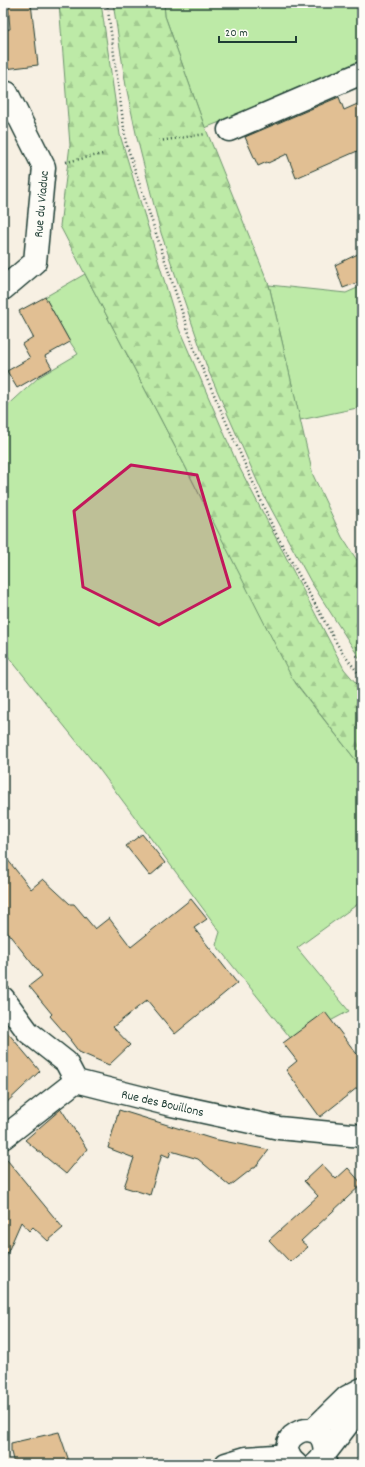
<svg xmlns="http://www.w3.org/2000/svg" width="365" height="1467" viewBox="0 0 365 1467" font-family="Dekko,sans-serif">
<defs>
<pattern id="forest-firs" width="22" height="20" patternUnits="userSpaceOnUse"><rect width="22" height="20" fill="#bdeaa7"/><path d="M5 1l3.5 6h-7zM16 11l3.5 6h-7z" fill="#a2ca90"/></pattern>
</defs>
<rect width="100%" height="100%" fill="#f7f0e3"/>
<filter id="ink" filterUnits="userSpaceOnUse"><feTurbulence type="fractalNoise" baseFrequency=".025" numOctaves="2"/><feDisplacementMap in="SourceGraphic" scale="8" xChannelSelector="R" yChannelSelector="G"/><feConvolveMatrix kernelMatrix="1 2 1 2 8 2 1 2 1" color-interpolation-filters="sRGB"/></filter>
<g filter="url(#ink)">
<path fill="#bdeaa7" stroke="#6e946e" d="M164,3h198v62l-157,63 -40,-112z
M85,274l99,190 112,220 66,84v133l-65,47 52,63 -56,30 -77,-96 4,-13 -10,-14 -111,-149 -96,-119v-240l36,-33 39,-23 -8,-12 -25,-45z
M269,285l77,8 16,-7v121l-62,13z"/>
<path fill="url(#forest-firs)" stroke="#6e946e" d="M59,3h42l19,132 59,194 58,134 107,206 18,21v78l-70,-90 -108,-214 -124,-238 10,-81z
M113,3h51l1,13 38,106 66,163 44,190 29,62 20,31v94l-51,-80 -48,-88 -55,-124 -47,-137 -24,-95 -11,-52z"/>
<path fill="#e1bf93" stroke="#1f3d34" d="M8,3h23l7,62 -33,4 -2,-19v-20l7,-1z
M339,97l5,13 18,-8v47l-66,29 -9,-24 -19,9 -1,-1 -9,4 -13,-29z
M362,252v29l-19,7 -8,-23z
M45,297l25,45 -25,14 7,12 -35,20 -10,-17 23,-13 -8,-14 11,-7 -14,-26z
M142,834l23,29 -15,13 -24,-30z
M3,854l28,35 12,-10 27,25h4l21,25 14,-11 22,29 60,-48 16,20 -13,9 43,55 -62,51 -28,-34 -34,27 17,18 -21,20 -30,-13 -9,-12h1l-21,-24 2,-2 -23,-28 13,-10 -39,-49z
M325,1012l37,49v23l-42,33 -34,-47 11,-9 -14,-18z
M3,1027l37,44 -37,35z
M61,1109l26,40 -21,25 -41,-34z
M119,1110l94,29 56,11 -14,18h-2l-23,18 -32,-27 -27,-8 -2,6 -7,-3 -12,41 -26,-8 10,-29 -26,-10z
M3,1155l60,73 -15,13 -15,-14 -4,4 -8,-9 -18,41z
M322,1164l14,15 12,-11 14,16 -61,57 7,6 -18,15 -21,-22 49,-44 -14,-15z
M59,1432l11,32h-56l-3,-12v-9z"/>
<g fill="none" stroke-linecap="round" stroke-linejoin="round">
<g stroke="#1f3d34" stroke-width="25">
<path id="minor" d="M3,92l4,1 37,74 -9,95 -32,27
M229,130l133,-57
M3,998l25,34 38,30 10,19 91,23 112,24 83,8
M3,1138l73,-57
M312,1431l35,-34 15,-8
M325,1461l-2,-5 27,-35 12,-20
M226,1464l20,-6 43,-3
M296,1464c-29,-25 22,-51 28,-19 2,8 -2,14 -8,19"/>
</g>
<path stroke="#1f3d34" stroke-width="2.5" stroke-dasharray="1 3" stroke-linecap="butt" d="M107,3l19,140 70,211 79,178 66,119 21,27
M159,141l47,-7
M66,162l37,-8"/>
<use href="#minor" stroke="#fdfcf7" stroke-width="22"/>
</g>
</g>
<path fill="#c2185b" fill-opacity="0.2" stroke="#c2185b" stroke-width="3" stroke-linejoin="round" d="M131,465l66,10 33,112 -71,38 -76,-38 -9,-76z"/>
<g text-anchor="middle" stroke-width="3" stroke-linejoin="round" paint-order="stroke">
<g font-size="13" fill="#1f3d34" stroke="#fdfcf7">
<text transform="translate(40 204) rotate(-85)" y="5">Rue du Viaduc</text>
<text transform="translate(163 1102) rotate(13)" y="5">Rue des Bouillons</text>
</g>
</g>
<rect width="365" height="1467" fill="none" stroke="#fdfcf7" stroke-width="16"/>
<rect x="8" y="8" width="349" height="1451" fill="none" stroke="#1f3d34" stroke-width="1.5" filter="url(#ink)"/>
<path d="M219 36v6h77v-6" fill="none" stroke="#1f3d34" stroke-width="2"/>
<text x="225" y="36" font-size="12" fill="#1f3d34" stroke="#fdfcf7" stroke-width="3" paint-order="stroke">20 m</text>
</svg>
